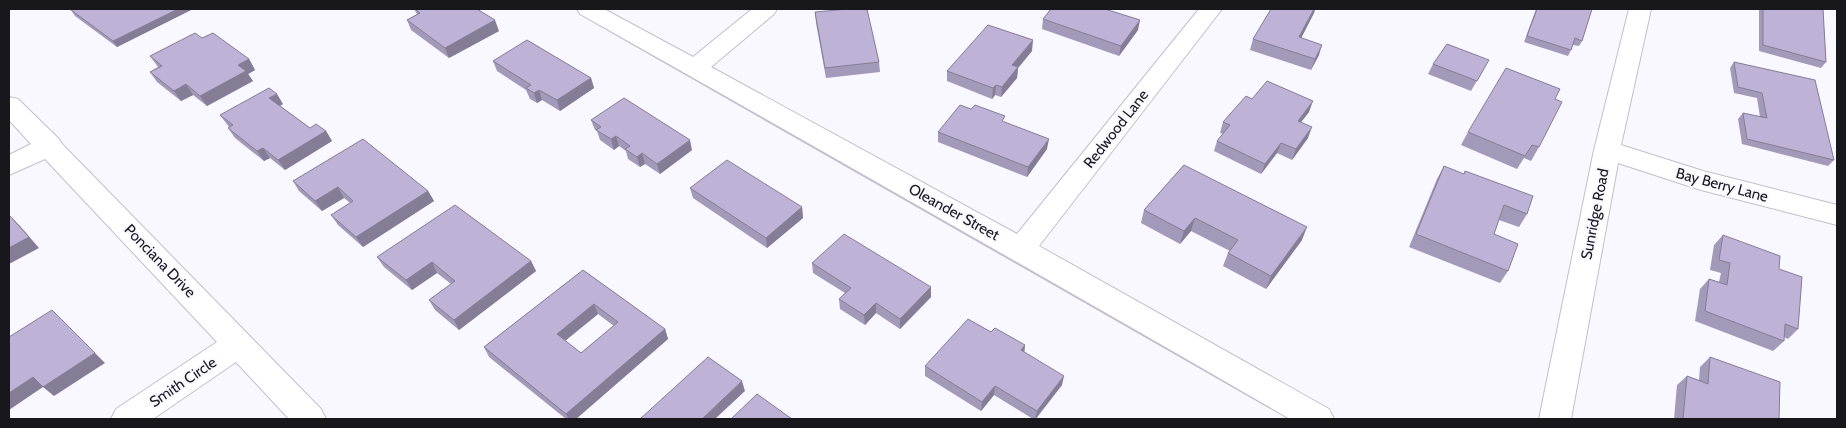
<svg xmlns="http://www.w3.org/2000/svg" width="1846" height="428" viewBox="0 0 1846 428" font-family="Cabin,sans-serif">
<rect width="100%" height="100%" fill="#f9f7ff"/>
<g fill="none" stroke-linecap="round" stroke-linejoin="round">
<g stroke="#c3bfcb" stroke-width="2">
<path id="street" d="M577,9h27l89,48 59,-48h25l-3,5 -63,53 306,167 182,-225h23l-183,237 290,163 5,10h-44c-236,-137 -473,-272 -710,-405z
M1629,9h22l-30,136 82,26 134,34v20l-136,-35 -83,-27 -47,256h-32l55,-269z
M9,97l9,2 41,40 4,6 258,264 5,10h-37l-53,-57 -83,57h-42l5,-10 101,-67 -172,-183 -36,16v-20l22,-11 -22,-24z"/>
</g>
<use href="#street" fill="#fff" fill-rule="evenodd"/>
</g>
<path fill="#a399b9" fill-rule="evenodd" d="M73,9h120l-76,38 -42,-31 -4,-6z
M414,9l85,22 -50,27 -38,-28 -4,-10 10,-6z
M1271,9h44l-1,4 -13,25 18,17 -8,15 -61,-20 3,-11z
M1536,9h56l-10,32 -3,5 -6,-1 -2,5 -3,6 -44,-14z
M1759,9h64l3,53 -5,6 -62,-17z
M815,12l64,50 1,10 -54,6 -10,-55z
M1043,19l95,11 -19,26 -77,-27z
M202,38l47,21 6,11 -7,4 5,7 -46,25 -14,-11 -12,6 -24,-19 -7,-10 8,-5 -8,-11z
M1032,51l-14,17 -1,10 -16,19 -6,-2 -3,4 -45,-18v-10z
M493,61l98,17 3,10 -34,23 -18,-11 -5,3 -7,-4 -4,-9 -29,-19z
M1734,62l100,98 -6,6 -86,-22 -4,-25 5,-6 17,4 -3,-19 -23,-5 -4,-25z
M1433,64l50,6 -12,21 -43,-17z
M1252,99l57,13 -8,10 7,16 -16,22 -15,-7 -16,21 -47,-23 3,-10 6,-7 -3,-1 3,-11z
M1555,99l-16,48 -8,14 -7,-3 -7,11 -56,-24 7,-13z
M283,104l-3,2 30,22 16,3 6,10 -47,29 -15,-12 -6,3 -29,-23 -7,-10 1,-1 -9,-12z
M591,120l101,30 -32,24 -15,-10 -5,3 -12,-8 -2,-8 -7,-5 -5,4 -14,-10 -3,-9 -2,-1z
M1005,122l42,27 -20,28 -89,-35v-10z
M1184,165l118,75 -36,49 -43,-23 5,-13 2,-2 -39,-20 -11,13 -39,-21 3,-13z
M1444,166l83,48 -8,13 -20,-7 -5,14 14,37 -8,12 -91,-36 28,-68z
M293,181l135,10 6,10 -71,46 -25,-22 -7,-10 19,-12 -6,-5 -22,13 -23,-20z
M690,188l112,19 1,11 -36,30 -74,-50z
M1723,235l56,34 19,60 -10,10 -4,-2v4l-11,10 -78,-30 5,-32 9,-10 10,3 2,-9 -11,-3 4,-25z
M377,257l154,4 5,10 -77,59 -24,-20 -6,-10 22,-16 -14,-11 -25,17 -28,-23z
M812,263l119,24v10l-31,32 -24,-16 -11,12 -25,-16 -1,-10 6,-6 -32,-20z
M583,270l82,59 3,10 -92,80h-10l-77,-62 -5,-10zM598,314l16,12 -33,27 -16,-12z
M991,332l34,13 -1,7 38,33 -26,34h-3l-39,-24 -13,16 -56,-35v-10z
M1710,357l69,62h-105l3,-34 10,-9 12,4 1,-13z"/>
<path fill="#857d96" d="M178,9h15l-76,38 -4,-6z
M1314,9h1l-1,4 -18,35 3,-11z
M495,20l4,11 -50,27 -4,-10z
M1140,20l-2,10 -19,26 2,-10z
M1033,40l-1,11 -14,17 -1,10 -16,19 1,-10 10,-22z
M1322,45l-3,10 -8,15 4,-11z
M249,59l6,11 -7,4 5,7 -46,25 -7,-10 38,-31z
M591,78l3,10 -34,23 -3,-11z
M186,84l7,11 -12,6 -7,-10z
M996,85l-1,10 -3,4 1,-11z
M539,90l3,10 -5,3 -3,-10z
M277,94l6,10 -7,4 -7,-10z
M1313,101l-4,11 -15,19 4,-10z
M1312,127l-4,11 -16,22 4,-11z
M326,131l6,10 -47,29 -7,-10z
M616,136l3,10 -5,4 -3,-11z
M1049,139l-2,10 -20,28 1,-10z
M690,140l2,10 -32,24 -3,-10z
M1281,143l-4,10 -16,21 4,-10z
M263,148l7,10 -6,3 -7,-10z
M642,153l3,11 -5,3 -3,-10z
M338,187l6,11 -22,13 -7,-10z
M428,191l6,10 -71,46 -7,-10z
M802,207l1,11 -36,30 -1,-10z
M10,216l10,10 19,22 -30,16z
M1195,218l-4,13 -11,13 4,-13z
M1307,227l-5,13 -36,49 5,-13z
M531,261l5,10 -77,59 -5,-10z
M432,262l5,11 -25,17 -6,-10z
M931,287v10l-31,32v-10z
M876,303v10l-11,12 -1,-10z
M594,304l4,10 -37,30 -4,-10z
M52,310l53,53 -51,33 -11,-9 -34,23v-17l24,-16z
M665,329l3,10 -92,80h-7l-3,-5z
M1025,345l-1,10 -3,-5z
M1064,376l-2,9 -27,34 2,-8z
M742,381l3,10 -30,28h-13z
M995,386l-1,9 -13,16 1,-9z"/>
<path fill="#beb2d7" stroke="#857d96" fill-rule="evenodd" d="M73,9h105l-65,32 -42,-31z
M415,9h62l18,11 -50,28 -38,-28 13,-7z
M848,9h19l12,53 -54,6 -10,-56z
M1051,9h54l35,11 -19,26 -78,-27z
M1271,9h43l-15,28 23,8 -7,14 -62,-20z
M1537,9h55l-10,32 -7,-3 -4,12 -44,-14z
M1763,9h60l3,53 -63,-17z
M988,25l45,15 -21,25 6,2 -16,20 -6,-2 -3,3 -46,-17z
M195,33l7,5 11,-5 36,26 -11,6 8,6 -46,25 -14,-12 -12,7 -24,-19 12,-6 -12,-10z
M527,40l64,38 -34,22 -18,-10 -5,3 -8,-5 5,-3 -38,-24z
M1447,44l42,16 -12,21 -44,-17z
M1734,62l81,18 19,80 -87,-21 -4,-26 24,5 -5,-25 -24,-6z
M1506,68l54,21 -5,10 7,3 -23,45 -7,-2 -7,11 -57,-24z
M1267,81l46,20 -15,20 14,6 -16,22 -15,-6 -16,21 -48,-23 13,-16 -7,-3 23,-26 6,3z
M269,88l8,6 -8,4 41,30 6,-4 10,7 -48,29 -15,-12 -6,3 -29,-23 5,-3 -13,-10z
M624,98l66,42 -33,24 -15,-11 -5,4 -12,-8 5,-3 -14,-10 -5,3 -15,-9 5,-3 -10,-7z
M960,105l11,4 4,-4 30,11 -3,5 47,18 -21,28 -90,-35z
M363,139l65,52 -72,46 -25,-22 22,-14 -15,-14 -23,14 -22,-20z
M727,160l75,47 -36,31 -76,-50z
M1184,165l123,62 -36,49 -43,-23 10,-13 -43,-22 -11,13 -40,-21z
M1444,166l20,8 1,-3 68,25 -6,18 -23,-9 -10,29 24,10 -10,27 -92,-37z
M455,205l76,56 -77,59 -25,-20 26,-19 -23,-19 -26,18 -29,-23z
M9,216h1l19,21 -20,11z
M844,234l87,53 -31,32 -24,-16 -12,12 -25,-16 12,-11 -39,-25z
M1723,235l57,21 -1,13 23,8 -4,52 -13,-5 -1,17 -79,-30 4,-32 18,6 3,-22 -11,-3z
M583,270l82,59 -99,85 -82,-67zM594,304l24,18 -37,31 -24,-19z
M52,310l43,43 -52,34 -10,-10 -24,16v-56z
M968,319l23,13 4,-4 30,17 -4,5 43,26 -27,35 -42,-25 -13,16 -57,-36z
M708,357l34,24 -40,38h-62z
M1710,357l70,25 -1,37h-96l4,-43 21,8z
M757,394l35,25h-61z"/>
<g text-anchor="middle" stroke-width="4" stroke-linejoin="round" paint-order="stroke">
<g font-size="15" fill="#18171b" stroke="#f9f7ff">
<text transform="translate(1116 129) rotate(-52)" y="5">Redwood Lane</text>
<text transform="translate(1722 185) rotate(15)" y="5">Bay Berry Lane</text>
<text transform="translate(954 212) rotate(29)" y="5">Oleander Street</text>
<text transform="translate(1595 214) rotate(-79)" y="5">Sunridge Road</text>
<text transform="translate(160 261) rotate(46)" y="5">Ponciana Drive</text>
<text transform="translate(183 382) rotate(-34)" y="5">Smith Circle</text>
</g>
</g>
<rect width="1846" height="428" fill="none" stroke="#18171b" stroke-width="20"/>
</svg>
